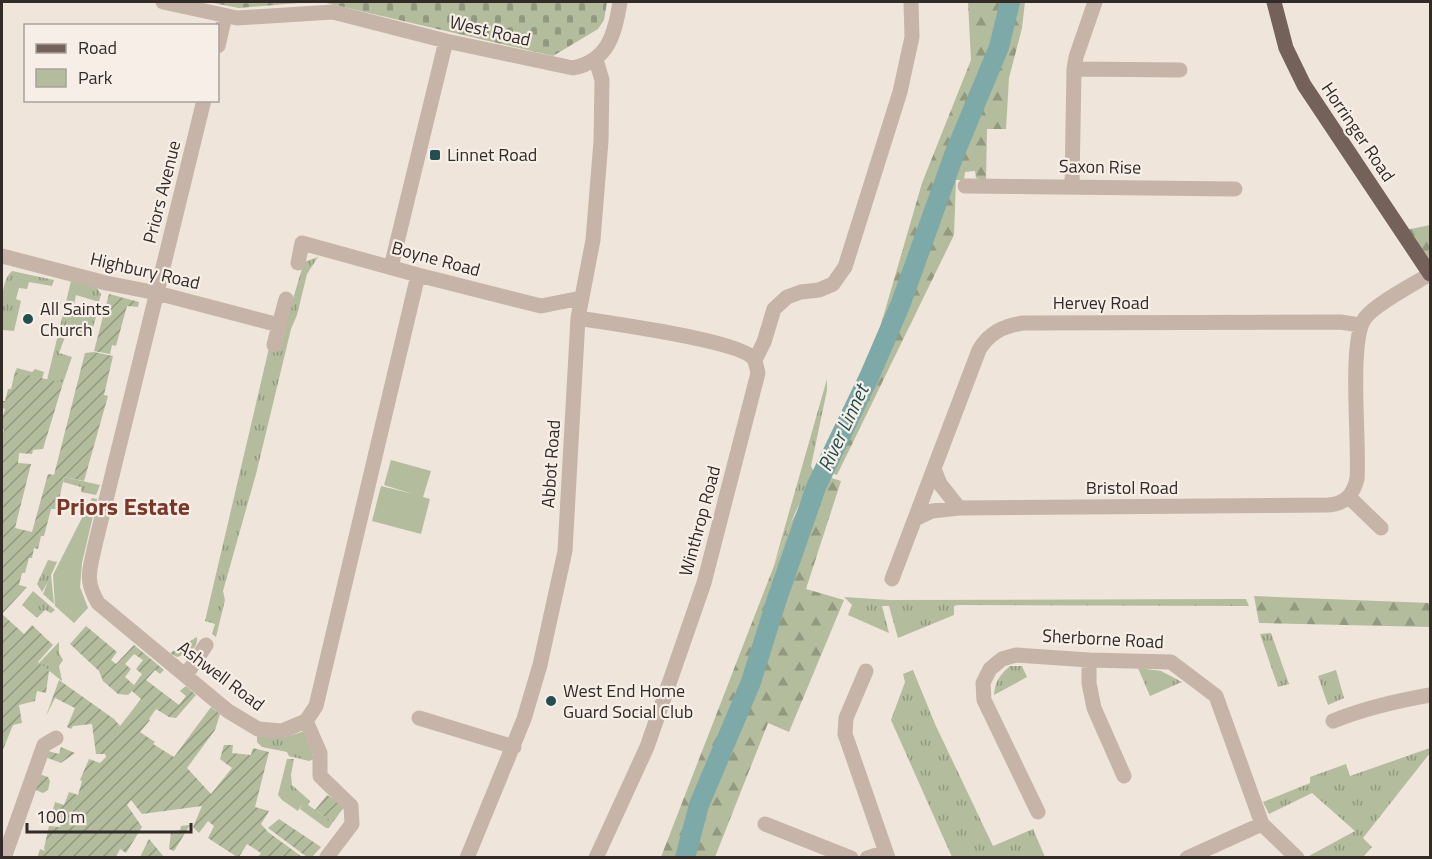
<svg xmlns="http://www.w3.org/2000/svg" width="1432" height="859" viewBox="0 0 1432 859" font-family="'Titillium Web',sans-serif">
<defs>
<pattern id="grass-tufts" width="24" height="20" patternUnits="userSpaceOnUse" patternTransform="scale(1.5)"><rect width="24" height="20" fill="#b3bc9d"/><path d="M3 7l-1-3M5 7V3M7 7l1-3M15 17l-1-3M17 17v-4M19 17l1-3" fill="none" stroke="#929980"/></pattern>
<pattern id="forest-firs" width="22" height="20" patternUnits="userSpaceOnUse" patternTransform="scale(1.5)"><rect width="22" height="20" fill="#b3bc9d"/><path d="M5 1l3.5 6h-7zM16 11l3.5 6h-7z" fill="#929980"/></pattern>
<pattern id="cemetery-stones" width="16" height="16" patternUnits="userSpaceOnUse" patternTransform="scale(1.5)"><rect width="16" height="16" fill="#b3bc9d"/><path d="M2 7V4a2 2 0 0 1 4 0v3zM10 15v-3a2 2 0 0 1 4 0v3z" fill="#929980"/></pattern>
<pattern id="garden-furrows" width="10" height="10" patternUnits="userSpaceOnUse" patternTransform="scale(1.5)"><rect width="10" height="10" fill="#b3bc9d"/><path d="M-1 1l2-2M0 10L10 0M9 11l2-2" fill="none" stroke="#929980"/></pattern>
</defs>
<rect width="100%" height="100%" fill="#efe5db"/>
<path fill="url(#grass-tufts)" d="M318,257l-11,17 -10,41 -6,14 -35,145 -33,117 2,9 -9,37 -4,-3 3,-10 -10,-3 64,-273 9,1 26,-87z
M12,271l42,9 -2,6 -23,-4 -2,7 -8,-1 -3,11 5,2 -7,30 -12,-1c-1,-17 -2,-49 10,-59z
M71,281l25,6 5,7 -2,8 -23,-7 -4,19 24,3 -6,20 -21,-4 -4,4 -6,16 13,4 -9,26 -16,-3z
M827,379v11l-16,76 3,6 -23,50 -17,43z
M64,477l36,8 -4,10 -15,-3v-5l-18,-5z
M48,560l9,2 -6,13 3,29 -11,-10 5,-12 -6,10 -5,-8z
M33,591l22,19 -4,3 -6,-3 -8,8 -15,-13z
M844,597l45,3 345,-1h12l3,7 -291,-1 -4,1v9l-56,23 -9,-32h-7l7,27 -41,-18 4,-10z
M1271,633l18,51 -11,3 -18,-53z
M197,637c1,13 -9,17 -20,20l-7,-4z
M59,642v11l4,7 -4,6 3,15 -23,-18z
M1010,666h12l5,11 -33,18c1,-14 6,-20 16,-29z
M1138,668l23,3 21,11 -32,14z
M913,670l22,54 58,122 40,-17 12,28h-93l-61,-137 14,-38 -2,-8z
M1336,670l8,28 -16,7 -10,-29z
M305,731l9,28 -5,2 -20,-5 -2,-4 -25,-5 -5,-5v-6l25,2z
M1430,748v5l-67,85 9,9 -9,10 -52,1 -2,-2 46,-25 -43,-38 -43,21 -6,-12 47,-19v-6l36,-13 4,12z
M287,759h7l-3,16 1,10 18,16 -2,4 25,17 -4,6h-3l-26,-19 2,-5 -4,7 -16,-11 -4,-5z"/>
<path fill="url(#forest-firs)" d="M968,2h38l-14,60 -64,155 3,13 23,-69 47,-109 13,-50h11l-3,26 -13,50 -3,51h-19l-1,52 -10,-3 -1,-7 -10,1 -1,8h-8l-2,55 -117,240 -15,-6 42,-86 58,-200 49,-123z
M1430,225v40l-24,-35z
M819,474l22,7 -35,108 38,11 -55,132 -21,-9 -53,134h-54l130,-335z
M1254,596l176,7v24l-171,-4z"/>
<path fill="url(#cemetery-stones)" d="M208,2h102l-71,6z
M322,2h285l-3,18 -6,9 -45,27z"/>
<path fill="#b3bc9d" d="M17,368l15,4 3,-3 9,3 -2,7 -27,-7z
M391,460l40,11 -8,26 7,2 -9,35 -49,-13 9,-35 32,8 -29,-9z
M92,498l5,1 -15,64 -2,24 8,21 -14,15 -19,-17 -2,-31z"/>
<path fill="url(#garden-furrows)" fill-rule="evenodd" d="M109,294l30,8 -1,5 -11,-1 -11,40 -4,-1 -2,9 -16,-3z
M94,352l19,4 -9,39 4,1 -24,85 -20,-4 -7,32h-6l-7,27h-3l-3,13 -4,-1 -2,10h-3l-4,15h-3l-3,12 8,2 -25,27 22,20 8,-9 21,20 -15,17 11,9 -3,22 -9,-2 -2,10 -16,4 3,18 -9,2 -11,27v-314l2,-8 -2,-1v-10l3,-10 -3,-1v-7h3l3,-12h3l4,-17 48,11 -20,66 -10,1 -1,4 -13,-1 -1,10 13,1 -16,64 17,4 16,-58 6,1 31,-122z
M86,626l31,26 -6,8 5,4 18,-19 30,25 -4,4 -5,-4 -9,10 33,25 7,-9 -6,-5 6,-5 10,9 -20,23 -7,-1 -13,-8 -7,10 1,1 -10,12 15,10 -2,2 21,13 37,-50 9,7 -5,16 -28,38 24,26 21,-26 -12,-9 4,-14h9l-1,8 19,2 2,-7 16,4 -14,55 14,4 -8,13 7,8 34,25h-44l3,-4 -14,-9 -8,13h-2l-29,-19 6,-12 -6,-5 -9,12 -6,-6 9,-21 -60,8 -11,-14 -4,5 15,22 -16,26 -6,-4 -4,8 -79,1 3,-9 5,2 -1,-3 5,-22 11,1 2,-7 -11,-3 4,-15 9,3 5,-13 9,3 4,-14 -2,-1 9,-21 11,4 6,-6 -1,-3h-9l-4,-30 -19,2 -2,3 -4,-2 8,-19 -20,-10 -9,18 13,-36 55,39 6,7 21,-27 -9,-8 -4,4 -10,-1 -15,-13 -4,-10 -29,-27zM134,654l9,6 -7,9 6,5 -8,11 -9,-8 6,-8 -6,-5z
M61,747l14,6 -14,10 -16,-6 3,-6 11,3z
M39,774l9,3 2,4 -2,9 -5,3 -10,-4z
M327,795l18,11 -12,16 -18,-12z
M279,819l42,28 -9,10h-5l-39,-29z
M190,825l-16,26 -5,-2 2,-16 9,-3 1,-4z
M149,839l15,18h-24z"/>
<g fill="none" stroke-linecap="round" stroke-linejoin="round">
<path stroke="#7da9a9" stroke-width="20" d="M685,858l14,-53 52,-123 26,-83 39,-112 54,-112 31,-72 53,-148 45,-108 11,-45"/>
<path stroke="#c6b4a8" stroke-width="15" d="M163,2l74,16 96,-6 113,29 127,27c35,-7 42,-34 47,-66
M218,46l7,-30
M1074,69l106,1
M204,100l-109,445c-5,25 -11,34 3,58l130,108 30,18 24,2 24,-10 10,-15 102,-431
M965,186l270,3
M1072,186l2,-117 2,-12 19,-55
M2,256l104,27 51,10 122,32
M298,263l4,-20 116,32 123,31 40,-8
M391,267l55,-226
M578,318c29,5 162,22 176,41 2,4 3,10 4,14l-54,210 -57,164 -51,111
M274,345l12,-46
M755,360l9,-18 10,-33 13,-12 14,-5 18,-2 14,-6 12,-17 55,-175 12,-55 -1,-35
M934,469l6,15 19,24
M1349,497l32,31
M915,519l17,-8 27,-3 369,-3c17,-1 25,-10 29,-26 3,-34 -9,-138 8,-161 10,-14 49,-34 65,-44
M892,579l87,-229c10,-17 24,-24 44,-27l317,-1 20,3
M1089,660v23l5,25 30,68
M866,671l-20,47 -1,16 43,124
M186,675l20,-30
M419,718l95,29
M306,721l14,32v23l31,30 1,18 -25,33
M1333,721c32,-13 63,-20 97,-26
M1038,812l-54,-112 -1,-17 7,-14 12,-10 14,-4 73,5 82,2 45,34 46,128 35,34
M765,824l86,34
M4,858l40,-113 12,-7
M467,858l57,-139 16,-54 25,-114 13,-233 15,-78 8,-99 1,-61 -6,-20
M867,858l18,-6
M1187,858l75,-34"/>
<path stroke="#74625a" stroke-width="15" d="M1274,2l12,46 18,37 126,189"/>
</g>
<g fill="#225050" stroke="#f7efe7" stroke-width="2">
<rect x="429" y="149" width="12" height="12" rx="3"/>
<circle cx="28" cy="319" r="6"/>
<circle cx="551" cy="701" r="6"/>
</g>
<g text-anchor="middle" stroke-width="4.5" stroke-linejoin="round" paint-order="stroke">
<g font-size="18" fill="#332b28" stroke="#f7efe7">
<text transform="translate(490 31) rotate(13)" y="6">West Road</text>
<text transform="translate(1358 132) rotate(56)" y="6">Horringer Road</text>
<text transform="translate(1100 167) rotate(1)" y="6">Saxon Rise</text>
<text transform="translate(162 192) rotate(-76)" y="6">Priors Avenue</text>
<text transform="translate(436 259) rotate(15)" y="6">Boyne Road</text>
<text transform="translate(145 271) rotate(13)" y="6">Highbury Road</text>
<text x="1101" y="309">Hervey Road</text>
<text transform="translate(551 464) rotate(-86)" y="6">Abbot Road</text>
<text x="1132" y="494">Bristol Road</text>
<text transform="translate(700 521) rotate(-75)" y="6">Winthrop Road</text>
<text transform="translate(1103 639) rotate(3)" y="6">Sherborne Road</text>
<text transform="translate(221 676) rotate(37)" y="6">Ashwell Road</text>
</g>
<g font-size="18" fill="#332b28" stroke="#f7efe7" text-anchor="start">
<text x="447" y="161">Linnet Road</text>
<text x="40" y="315">All Saints<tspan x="40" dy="21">Church</tspan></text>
<text x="563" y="697">West End Home<tspan x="563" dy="21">Guard Social Club</tspan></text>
</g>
<g font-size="20" font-style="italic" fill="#225050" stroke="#f7efe7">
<text transform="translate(843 428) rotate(-65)" y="7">River Linnet</text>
</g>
<g font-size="24" font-weight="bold" fill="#7a3829" stroke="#f7efe7">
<text x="123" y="515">Priors Estate</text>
</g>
</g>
<rect width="1432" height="859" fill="none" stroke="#332b28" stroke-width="6"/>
<rect x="24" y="24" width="195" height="78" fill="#f7efe7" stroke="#a9a19b" stroke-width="1.5"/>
<rect x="36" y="44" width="30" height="9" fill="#74625a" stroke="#a9a19b" stroke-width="1.5"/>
<text x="78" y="54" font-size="18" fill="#332b28">Road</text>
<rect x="36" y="69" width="30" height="18" fill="#b3bc9d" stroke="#a9a19b" stroke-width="1.5"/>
<text x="78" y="84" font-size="18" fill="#332b28">Park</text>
<path d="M27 823v9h164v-9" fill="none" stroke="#332b28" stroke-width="3"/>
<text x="36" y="823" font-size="18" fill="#332b28" stroke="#f7efe7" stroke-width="4.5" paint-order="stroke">100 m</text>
</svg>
